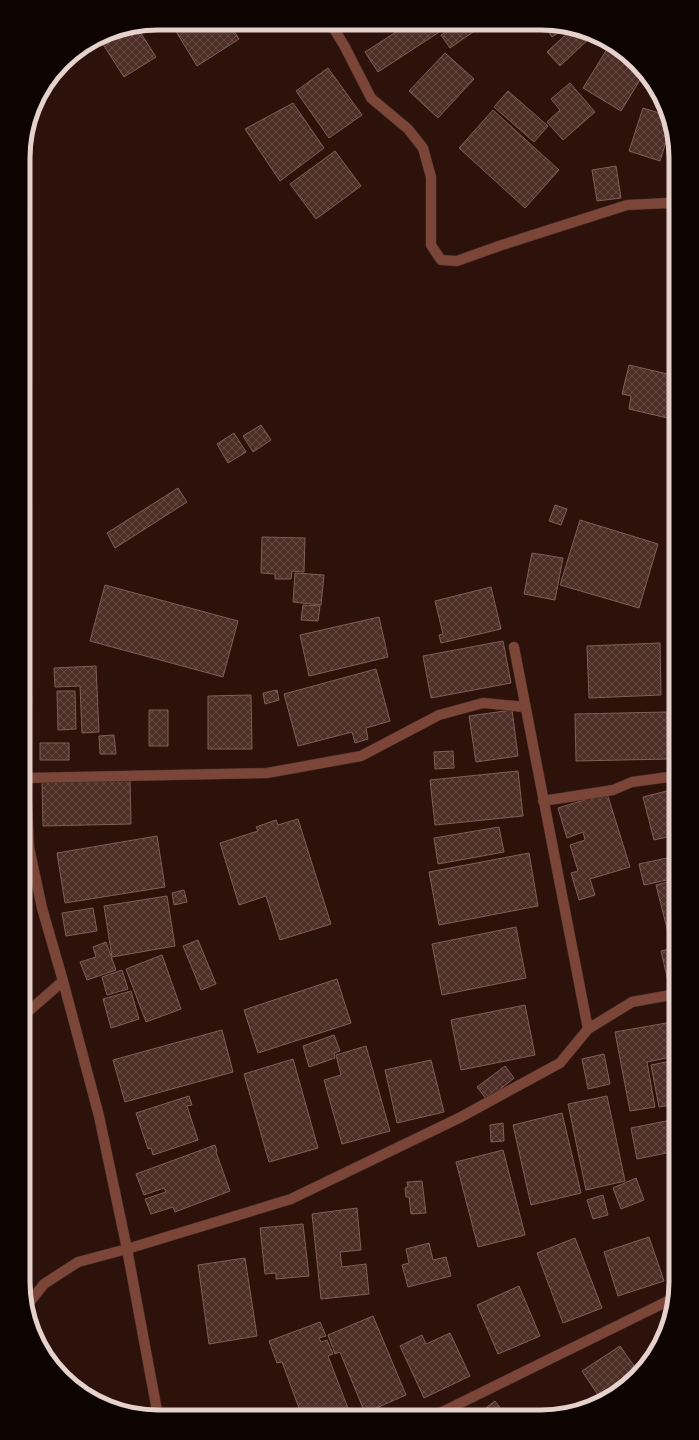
<svg xmlns="http://www.w3.org/2000/svg" width="699" height="1440" viewBox="0 0 699 1440" font-family="Overpass,sans-serif">
<defs>
<pattern id="building-cross-hatch" width="8" height="8" patternUnits="userSpaceOnUse"><rect width="8" height="8" fill="#4d2f27"/><path d="M0 0l8 8M0 8l8-8" fill="none" stroke="#674c45"/></pattern>
</defs>
<rect width="100%" height="100%" fill="#2d120c"/>
<path fill="url(#building-cross-hatch)" stroke="#805e55" d="M171,23h58l10,16 -42,27z
M372,24h17l-13,8z
M407,25h43l-72,47 -13,-20z
M456,25h27l-33,23 -9,-13z
M544,25l23,1h1l-16,11z
M137,27l19,30 -32,20 -25,-39 7,-5z
M573,28l18,9 -31,29 -13,-14z
M609,46l21,11 13,18 -22,36 -38,-23z
M445,53l29,26 -36,39 -29,-27z
M328,68l34,47 -33,23 -33,-47z
M570,83l25,29 -32,28 -16,-18 13,-12 -9,-11z
M508,91l40,35 -14,16 -40,-35z
M293,103l31,45 -44,33 -35,-52z
M643,108l26,8 2,10 -11,35 -31,-10z
M493,110l66,60 -34,38 -66,-60z
M673,140l3,18v6l-9,-3z
M335,151l26,35 -45,33 -26,-35z
M616,166l5,32 -24,3 -5,-31z
M629,365l47,11v44l-47,-11 2,-13 -9,-2z
M261,425l10,15 -18,12 -10,-16z
M234,433l12,19 -18,11 -11,-19z
M178,488l9,14 -72,46 -8,-15z
M555,505l12,4 -6,16 -12,-4z
M580,520l78,24 -19,64 -79,-23z
M262,537l43,1 -1,34 -12,-1 -1,8h-16v-5l-14,-1z
M532,553l31,5 -8,42 -31,-6z
M295,573l29,2 -3,30 -28,-3z
M105,585l133,36 -15,56 -133,-36z
M491,587l10,42 -60,14 -2,-8 4,-1 -8,-33z
M303,605l17,1 -2,15 -17,-1z
M379,617l9,40 -79,19 -9,-41z
M503,641l8,42 -80,15 -8,-42z
M660,643l1,52 -72,3 -2,-52z
M96,666l3,66 -17,1 -2,-47 -25,1 -1,-19z
M376,669l14,52 -24,7 2,11 -13,4 -3,-11 -54,14 -14,-52z
M277,690l2,10 -14,4 -2,-11z
M57,691h18l1,38 -18,1z
M251,695l1,54h-44v-53z
M149,710h19v36h-19z
M512,710l6,46 -42,6 -7,-46z
M667,712l1,47 -92,2 -1,-47z
M671,731h5v26h-1z
M114,735l2,19h-16l-1,-18z
M40,743h29v17h-29z
M453,751l1,17 -19,1 -1,-17z
M518,771l5,45 -88,9 -5,-45z
M130,780l1,44 -88,2 -1,-44z
M671,790l5,21v24l-22,5 -11,-43z
M607,793l23,74 -40,12 5,16 -16,5 -8,-27 7,-2 -8,-26 15,-5 -2,-8 -16,6 -9,-30z
M298,819l33,105 -51,16 -14,-44 -27,9 -19,-62 38,-12 -2,-4 20,-7 2,5z
M499,827l5,25 -66,12 -4,-26z
M157,836l8,51 -100,16 -8,-50z
M529,853l9,53 -99,19 -10,-53z
M676,856v22l-32,7 -5,-21z
M676,880v99l-8,2 -7,-30 11,-3 -16,-63z
M184,890l3,12 -13,3 -2,-12z
M167,896l8,50 -63,11 -8,-51z
M93,908l4,23 -31,5 -4,-23z
M516,927l10,51 -84,17 -10,-51z
M198,940l18,44 -15,6 -18,-44z
M106,942l10,28 -29,10 -7,-18 16,-5 -3,-10z
M162,955l19,54 -35,13 -20,-53z
M122,970l6,19 -21,6 -5,-18z
M337,979l14,44 -93,30 -14,-43z
M131,991l8,28 -28,9 -8,-29z
M525,1005l10,50 -74,15 -10,-50z
M672,1022l4,21v13l-29,6 8,45 -25,4 -15,-79z
M222,1030l11,42 -108,30 -12,-42z
M334,1035l6,16 -6,2 1,5 -26,9 -6,-21z
M366,1046l24,85 -48,13 -18,-64 17,-5 -5,-20z
M604,1054l6,30 -22,5 -6,-30z
M293,1059l25,89 -49,14 -25,-88z
M431,1060l13,52 -47,11 -12,-53z
M676,1060v44l-17,3 -8,-42z
M505,1066l9,12 -27,22 -10,-13z
M189,1096l3,9 -5,1 11,34 -45,15 -2,-7 -3,1 -12,-36z
M607,1096l18,85 -39,9 -18,-86z
M562,1113l19,80 -50,12 -18,-80z
M676,1119v32l-39,8 -6,-31z
M503,1123l1,18 -13,1 -1,-17z
M215,1145l2,6 -1,1 14,39 -55,21 -2,-5 -22,7 -6,-15 21,-7 -2,-4 -20,7 -8,-21z
M503,1150l22,85 -47,12 -22,-85z
M636,1178l8,22 -23,9 -8,-21z
M422,1181l4,32 -15,1 -2,-17h-3l-1,-9 3,-1 -1,-5z
M603,1195l5,20 -15,4 -6,-19z
M357,1208l4,42 -21,2 2,15 24,-3 3,30 -48,5 -9,-85z
M303,1224l6,52 -33,3v-6l-11,1 -5,-46z
M649,1237l15,44 -46,15 -14,-44z
M575,1238l27,70 -39,15 -26,-70z
M429,1243l4,17 13,-3 5,19 -43,11 -6,-22 7,-2 -3,-14z
M245,1258l12,78 -48,8 -11,-79z
M519,1286l21,50 -42,18 -21,-49z
M373,1316l33,79 -41,18 -25,-61 -5,2 -7,-19z
M320,1322l6,14 -7,2 2,4 6,-2 6,14 -5,2 23,60h-49l-20,-54 -5,1 -8,-22z
M450,1333l20,43 -46,22 -24,-52 22,-11 4,9z
M620,1346l19,27 -16,16 -21,12 -20,-30z
M495,1401l12,16h-33z"/>
<g fill="none" stroke-linecap="round" stroke-linejoin="round">
<g stroke="#472d27" stroke-width="11">
<path id="minor" d="M331,24l14,23 26,51 37,31 15,19 8,29v68l10,15 16,1 42,-15 128,-41 41,-2 8,2
M514,647l74,382
M23,658l4,39 -2,65 4,85 13,61 21,73 36,135 28,133 31,167
M25,778l242,-5 94,-17 78,-41 44,-12 42,4
M543,801l70,-11 19,-8 44,-6
M23,1016l40,-35
M27,1307l2,-4 15,-19 34,-22 49,-13 164,-50 168,-81 101,-55 28,-34 44,-27 44,-8
M432,1417l242,-119"/>
</g>
<use href="#minor" stroke="#7b4537" stroke-width="10"/>
</g>
<path d="M0 0H699V1440H0ZM158 30H541A128 128 0 0 1 669 158V1282A128 128 0 0 1 541 1410H158A128 128 0 0 1 30 1282V158A128 128 0 0 1 158 30Z" fill="#0d0402" fill-rule="evenodd"/>
<path fill="none" stroke="#e6d2cd" stroke-width="5" d="M158 30H541A128 128 0 0 1 669 158V1282A128 128 0 0 1 541 1410H158A128 128 0 0 1 30 1282V158A128 128 0 0 1 158 30Z"/>
</svg>
